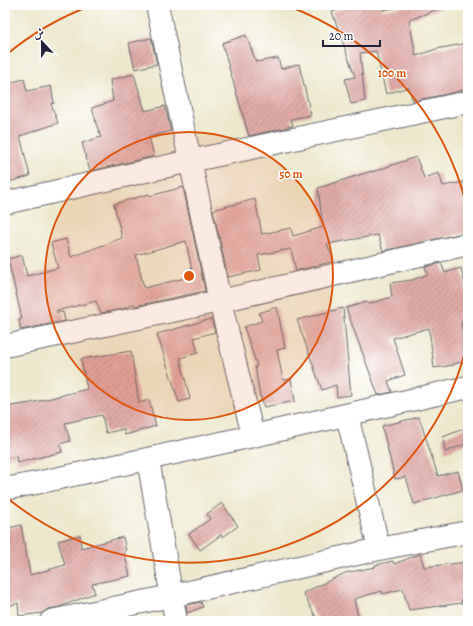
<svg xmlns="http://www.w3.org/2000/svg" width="473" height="626" viewBox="0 0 473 626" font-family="Alegreya,Amiri,serif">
<defs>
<pattern id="building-hatch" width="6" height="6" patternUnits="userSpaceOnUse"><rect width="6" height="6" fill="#e1aaa6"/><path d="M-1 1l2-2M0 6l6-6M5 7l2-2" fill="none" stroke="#b68a88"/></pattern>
</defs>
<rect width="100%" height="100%" fill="#fff"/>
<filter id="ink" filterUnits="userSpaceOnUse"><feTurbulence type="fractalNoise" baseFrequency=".025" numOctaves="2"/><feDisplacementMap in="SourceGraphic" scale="8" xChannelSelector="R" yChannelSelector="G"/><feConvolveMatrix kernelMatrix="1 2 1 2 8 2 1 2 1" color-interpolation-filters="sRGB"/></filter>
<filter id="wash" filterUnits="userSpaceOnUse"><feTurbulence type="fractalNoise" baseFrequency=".012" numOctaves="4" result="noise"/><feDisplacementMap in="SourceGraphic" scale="16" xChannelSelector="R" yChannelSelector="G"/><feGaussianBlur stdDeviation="0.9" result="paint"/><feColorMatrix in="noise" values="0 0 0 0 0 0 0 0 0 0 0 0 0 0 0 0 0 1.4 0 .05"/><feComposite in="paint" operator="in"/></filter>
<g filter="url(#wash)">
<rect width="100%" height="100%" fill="#ede8cc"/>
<g id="blocks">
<path fill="url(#building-hatch)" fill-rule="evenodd" d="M351,5h31l1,5 28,-5h29l1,3 -32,12 7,36 20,-7 32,-6v45l-12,4 -43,9 -4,-14 -23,7 -10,-43 -16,2 5,48 -14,3 -6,-25 10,-2 -23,-65z
M246,35l10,27 22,-4 3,11 18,-5 12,51 -20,4 2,7 -44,10 -27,-93z
M151,38l6,26 -22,5 -6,-26z
M134,74l11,37 20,-5 6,25 -22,6 5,19 -64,15 -8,-28 19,-6 -6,-16h1l-4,-13 21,-7 -3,-21z
M24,79l3,12 24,-5 3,17 -3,1 7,19 -38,13 10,40 -25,7v-99z
M416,157l8,21 15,-5 4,13 25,-5v51l-85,19 -5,-16 -51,9 7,17 -38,10 -5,-22 -33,6 3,15 -33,7 -15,-67 42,-11 7,35 29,-6 2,8 30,-9 -5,-39 54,-17v1z
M183,187l22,104 -70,15 -1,-2 -11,5 -22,4 -5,-12 -40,10 1,2 6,-1 2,9 -44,9 -2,-10 3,-1 -14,-60 14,-4 5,21 31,-8 -7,-25 15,-4 5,18 51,-19 -8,-34 35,-10 1,2zM186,241l7,35 -49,12 -8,-33z
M441,263l4,10 16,-5 7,29v25l-7,1 7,38 -15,3 1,1 -20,3 -5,-40 -36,10 12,37 -17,6 4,11 -14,3 -32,-87 21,-6 1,2 24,-7 -2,-14 22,-3 16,-6 -3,-7z
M277,307l8,41 -8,2 6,30 8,-1 4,22 -31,6 -3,-10h-1l-5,-31h2l-13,-39 18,-6 -3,-8z
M343,308l8,87 -14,2 -1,-12 -14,5 -25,-70z
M211,319l4,13 -21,6 4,15 -18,5 10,41 -11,3 -22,-68z
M131,351l8,52 10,-3 7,26 -31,9 -1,-6 -18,4 -4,-18 -37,8 5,18 -10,3 2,8 -45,11 -1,-7 -11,3v-52l26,-4 56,-14 -6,-30z
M419,417l19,59 20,-5 5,19 -49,14 -8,-27 -11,2 -13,-53z
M468,427v16l-23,9 -2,-15z
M222,503l16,23 -15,11 -2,-2 -21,15 -11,-16 21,-15 -3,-5z
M21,525l9,50 35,-10 -7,-24 22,-6 1,13 42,-11 3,14 -2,1 6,24 -38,8 3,9 -36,14 -11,2 -6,4 -23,3 -1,-13 -13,4v-78z
M420,554l4,13 44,-5v36l-7,2 1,3 -53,7 -6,-21 -21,5v-3l-28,8 5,22h-41l-15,-28 42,-20 30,-6v-2l18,-4 1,3z
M201,602l2,5 -16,6 -1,-8z"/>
</g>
</g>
<g filter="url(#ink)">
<use href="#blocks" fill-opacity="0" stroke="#69676e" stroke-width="1"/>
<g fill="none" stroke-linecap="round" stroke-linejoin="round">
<g stroke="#69676e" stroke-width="24">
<path id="street" d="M157,5l63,296 33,135
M5,203l185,-42 278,-59
M5,346l215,-45 248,-57
M347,415l32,134
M148,459l28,162
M5,489l36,-7 212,-46 215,-49
M51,621l120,-25 208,-47 89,-17"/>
</g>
<use href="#street" stroke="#fff" stroke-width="22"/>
</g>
</g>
<circle cx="189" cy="276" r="144" fill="#de560e" fill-opacity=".12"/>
<g fill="none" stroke="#de560e" stroke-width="2">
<circle cx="189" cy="276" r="144"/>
<path d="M467 345A287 287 0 0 1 6 497M6 55A287 287 0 0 1 93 5M285 5A287 287 0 0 1 467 207"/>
</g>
<circle cx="189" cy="276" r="6" fill="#de560e" stroke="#fff" stroke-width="2"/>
<g font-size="12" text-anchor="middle" font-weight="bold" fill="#de560e" stroke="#fff" stroke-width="3" stroke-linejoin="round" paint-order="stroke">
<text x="392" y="77">100 m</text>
<text x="291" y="178">50 m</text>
</g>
<rect width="473" height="626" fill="none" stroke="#fff" stroke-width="20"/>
<g transform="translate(42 42) rotate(338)" stroke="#ffffff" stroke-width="3" paint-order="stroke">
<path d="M0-3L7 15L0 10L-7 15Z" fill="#22223b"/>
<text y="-6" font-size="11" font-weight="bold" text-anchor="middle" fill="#22223b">ش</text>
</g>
<path d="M323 40v6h57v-6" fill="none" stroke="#22223b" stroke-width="2"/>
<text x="329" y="40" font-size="12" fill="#22223b" stroke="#ffffff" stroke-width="3" paint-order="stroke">20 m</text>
</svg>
